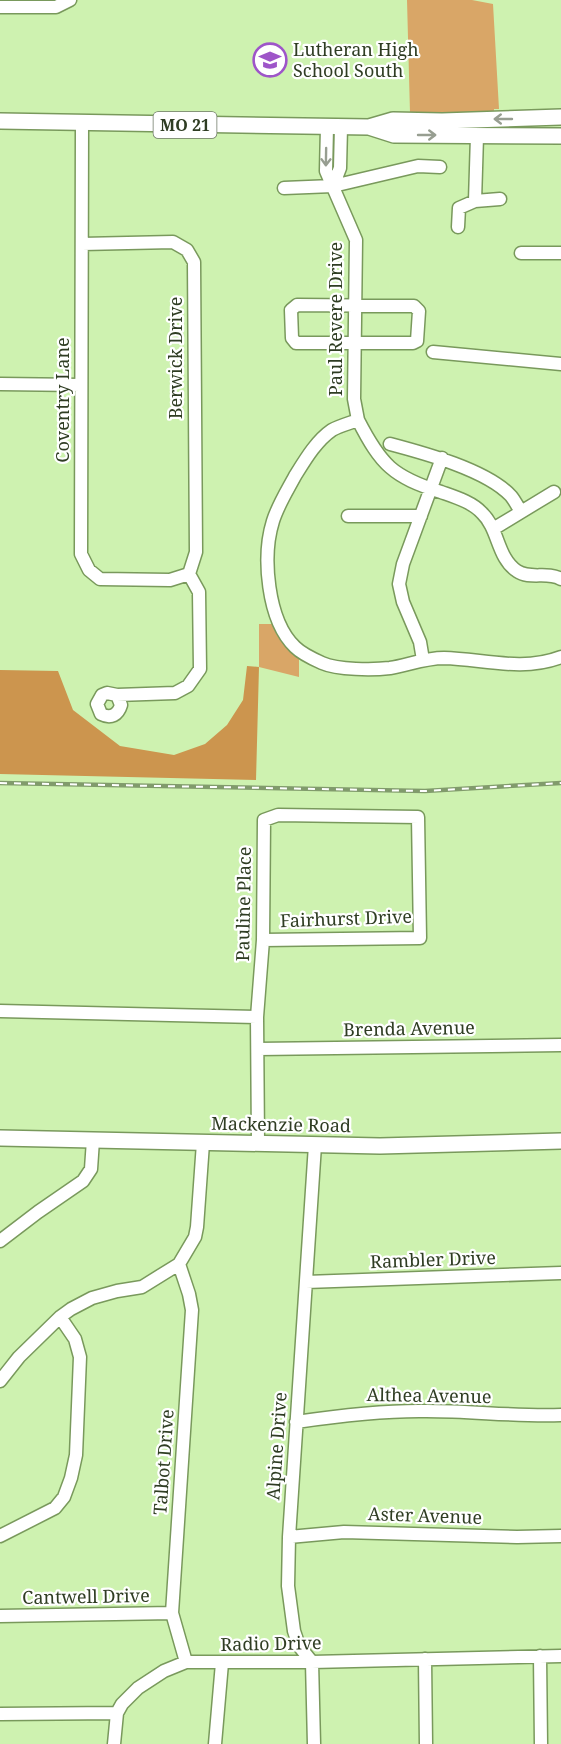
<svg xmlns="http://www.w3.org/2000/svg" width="561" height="1744" viewBox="0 0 561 1744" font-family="'Noto Serif',serif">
<rect width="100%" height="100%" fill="#cef2b0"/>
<path fill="#d9a667" d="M407,0h65l21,4 6,105h-5v3l-84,1z
M259,624h13c6,15 14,25 27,34v19l-40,-10z"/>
<path fill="#cc954e" d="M247,666l12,1 -3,113 -256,-6v-104l58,1 15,39 47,36 54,9 31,-11 22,-19 16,-25z"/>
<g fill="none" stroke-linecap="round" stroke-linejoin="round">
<g stroke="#79995c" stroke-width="15">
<path id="minor" d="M0,7h56l14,-7
M82,123l-1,431 8,16 11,9 70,1 19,-6
M327,127l-1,44 30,69 -2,159 4,21c-8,3 -19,6 -26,10 -16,11 -27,30 -37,46 -8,15 -17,29 -22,45 -11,35 -6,99 22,126 7,7 18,12 27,16 16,7 51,7 68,5 18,-3 35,-10 54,-10 39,1 78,14 117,-1
M333,186l7,-18 1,-41
M284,188l49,-2 85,-20 22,1
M475,201l25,-2
M458,227l1,-19 16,-7 2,-65
M82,244l91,-2 14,8 7,12 2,290 -7,22
M521,253h40
M297,305l117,1 5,5 -2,30 -4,2h-117l-4,-5 -1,-28z
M433,352l128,12
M0,384l81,1
M358,420c23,45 35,57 83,72 14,5 31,10 41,21 17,16 15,45 35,58 13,9 30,0 44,8
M390,444c34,9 97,26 121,52 4,5 7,11 10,16
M348,516h73
M493,529l61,-37
M423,660l-3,-18 -17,-40 -4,-18 4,-20 39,-106
M117,695l4,10c-3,10 -10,14 -20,9l-4,-10 5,-9 5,-2 10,2 58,-2 13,-7 12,-17 -1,-77 -10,-18
M0,1011l257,6
M258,1049l303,-4
M258,1144l-1,-127 6,-77 1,-120 14,-5 140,2 2,121 -157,2
M0,1241l38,-29 45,-31 8,-12 2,-29
M179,1264l10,30 3,16 -20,303 14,49
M306,1282l255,-9
M0,1381l19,-24 41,-40 11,-8 21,-11 25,-7 25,-4 37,-23 16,-27 2,-10 6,-84
M296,1422c41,-6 82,-11 123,-11 48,-1 95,6 142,4
M0,1536l55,-28 9,-11 7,-19 5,-23 4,-98 -5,-18 -15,-22
M289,1537l55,-5 173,5 44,-1
M0,1616l172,-3
M540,1656l1,88
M425,1659l1,85
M0,1714l117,-1 5,-9 16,-16 26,-17 22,-9h126l249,-6
M114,1744l3,-31
M215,1744l7,-81
M314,1744l-2,-82 -13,-16 -5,-15 -6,-45 1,-49 26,-392"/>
</g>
<g stroke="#79995c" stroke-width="18">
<path id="major" d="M0,121l369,6 25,8 167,1
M369,127l24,-7 49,1 119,-4
M0,1138l380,8 181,-5"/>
</g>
<use href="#minor" stroke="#fff" stroke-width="12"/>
<use href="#major" stroke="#fff" stroke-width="15"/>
<g stroke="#819b6c" stroke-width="4.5">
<path id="rail" d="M0,783l425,8 136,-8"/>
</g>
<use href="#rail" stroke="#fff" stroke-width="2" stroke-dasharray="7" stroke-linecap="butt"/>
</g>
<defs><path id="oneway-shaft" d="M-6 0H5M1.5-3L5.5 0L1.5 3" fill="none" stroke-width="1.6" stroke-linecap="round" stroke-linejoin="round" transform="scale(1.5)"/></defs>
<g stroke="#979e91">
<use href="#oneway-shaft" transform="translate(503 119) rotate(180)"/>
<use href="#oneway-shaft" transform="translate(427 135)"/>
<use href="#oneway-shaft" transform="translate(326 157) rotate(91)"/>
</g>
<defs>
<g id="school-ring" transform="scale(1.725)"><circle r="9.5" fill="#fff" stroke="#9e55c9" stroke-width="1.5"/><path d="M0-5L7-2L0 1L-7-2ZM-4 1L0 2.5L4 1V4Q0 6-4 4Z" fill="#9e55c9"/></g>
</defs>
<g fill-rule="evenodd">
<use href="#school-ring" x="270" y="60"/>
</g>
<g text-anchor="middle" stroke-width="4.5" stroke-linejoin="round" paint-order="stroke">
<rect fill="#fff" stroke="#6d7765" stroke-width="1.5" x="153.5" y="112" width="63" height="26" rx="4.5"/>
<g font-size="16" font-weight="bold" fill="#2f3d23">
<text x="185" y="131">MO 21</text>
</g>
<g font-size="18" fill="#2f3d23" stroke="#fff" text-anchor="start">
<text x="293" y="56">Lutheran High<tspan x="293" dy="21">School South</tspan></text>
</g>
<g font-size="18" fill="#2f3d23" stroke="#fff">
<text transform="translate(336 319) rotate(-90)" y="6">Paul Revere Drive</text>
<text transform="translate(176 358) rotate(-90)" y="6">Berwick Drive</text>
<text transform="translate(63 400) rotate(-90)" y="6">Coventry Lane</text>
<text transform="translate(244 904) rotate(-89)" y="6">Pauline Place</text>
<text transform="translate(346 919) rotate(-2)" y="6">Fairhurst Drive</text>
<text transform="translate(409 1029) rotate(-1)" y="6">Brenda Avenue</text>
<text transform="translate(281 1125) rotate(1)" y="6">Mackenzie Road</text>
<text transform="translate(433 1260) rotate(-2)" y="6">Rambler Drive</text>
<text transform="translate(429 1396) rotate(1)" y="6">Althea Avenue</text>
<text transform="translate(277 1446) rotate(-86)" y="6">Alpine Drive</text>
<text transform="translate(164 1462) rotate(-86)" y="6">Talbot Drive</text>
<text transform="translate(425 1516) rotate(2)" y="6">Aster Avenue</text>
<text transform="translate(86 1597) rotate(-1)" y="6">Cantwell Drive</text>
<text transform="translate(271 1644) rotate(-1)" y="6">Radio Drive</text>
</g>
</g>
</svg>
